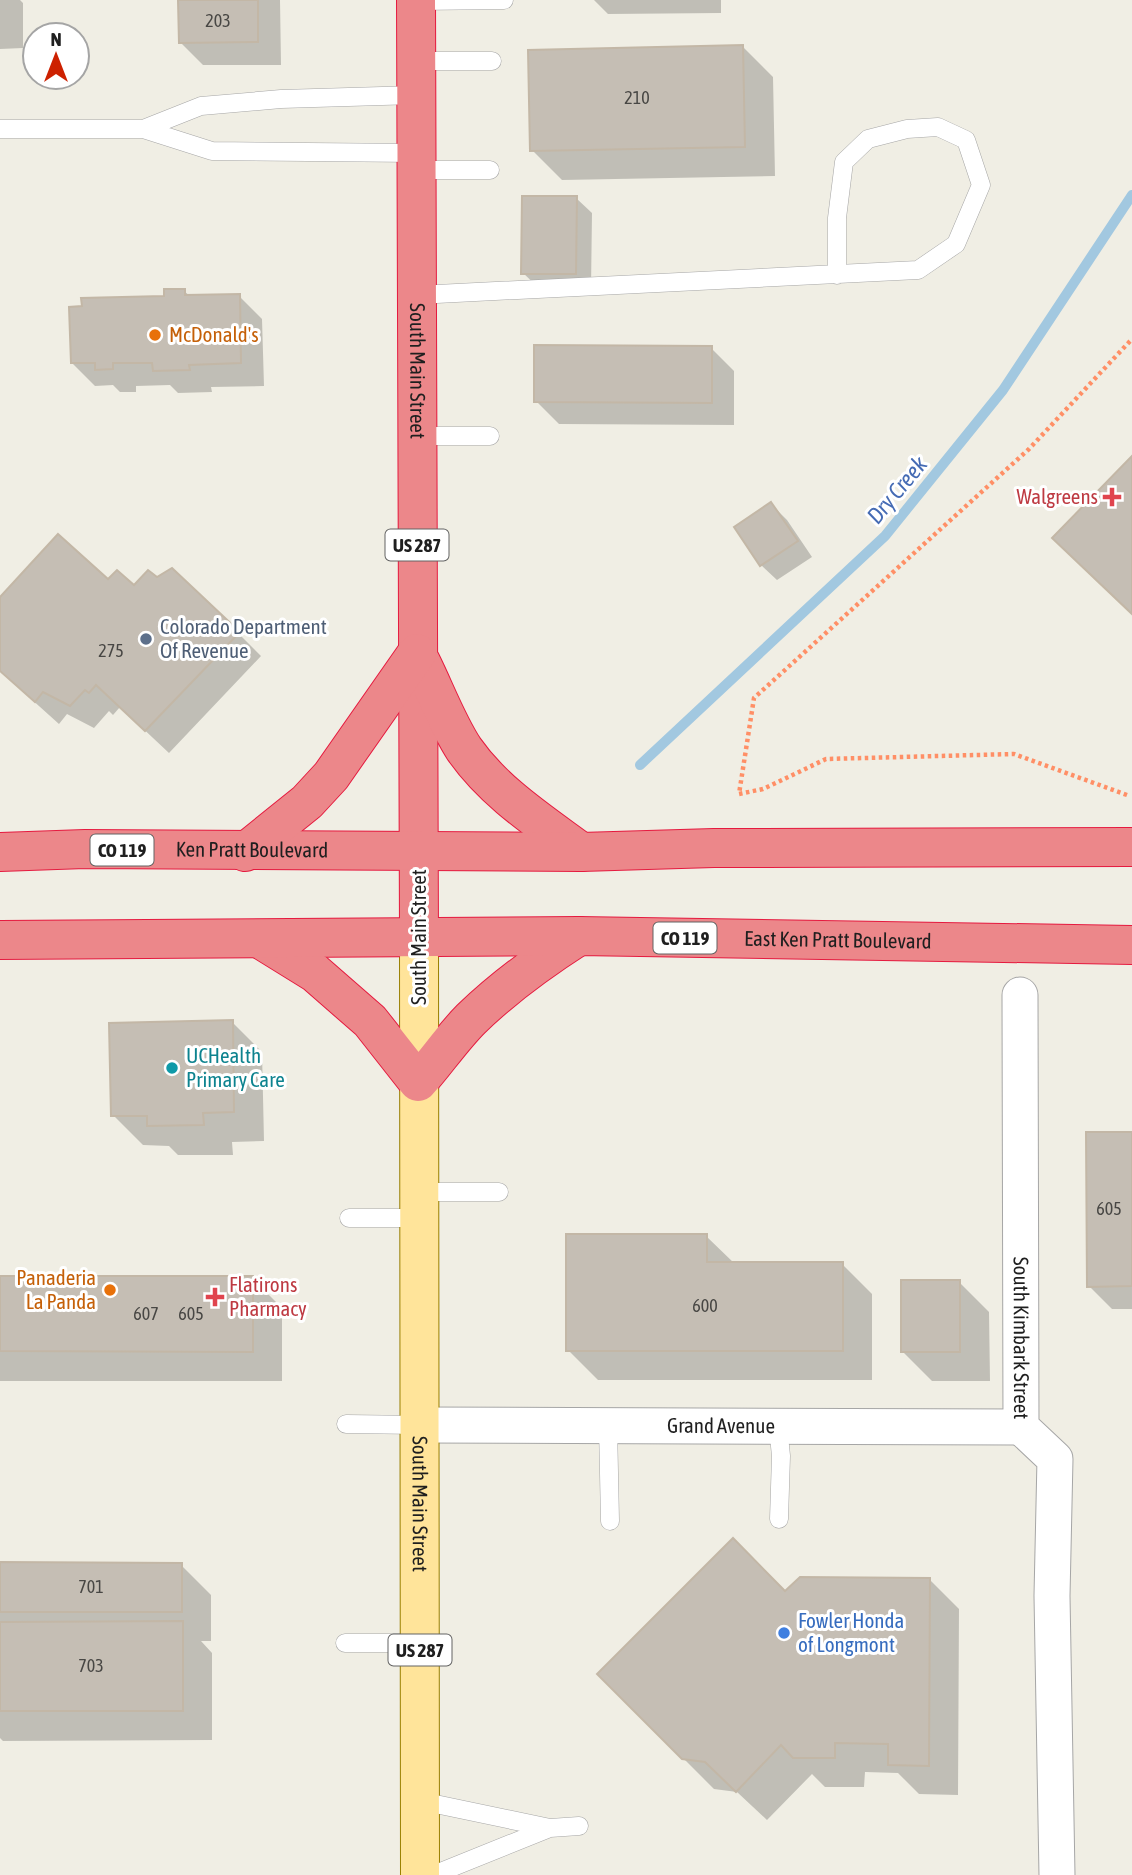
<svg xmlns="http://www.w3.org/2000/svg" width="1132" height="1875" viewBox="0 0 1132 1875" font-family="'Asap Condensed',sans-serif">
<rect width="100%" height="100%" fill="#f0eee4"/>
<path fill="#0003" d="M0,0h20l3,3v45l-23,1z
M180,0h100l1,65h-78l-23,-23z
M594,0h127v13l-113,1z
M743,47l30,30 2,99 -213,4 -30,-30z
M576,198l16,15 -1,75h-52l-16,-15z
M184,291l7,6 48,-1 23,23 2,67 -53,1 1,5 -34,1 -8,-8 -34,1v6h-16l-7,-7 -18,1 -23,-23 94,-65z
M711,348l23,23v54l-175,-1 -23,-23z
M771,504l16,16 25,37 -35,23 -16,-15z
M156,579l82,54 23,23 -92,97 -49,-46 -7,8 -4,-4 -15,17 -27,-14 -8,10 -59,-53v-71l108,-19 26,7z
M232,1022l30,30 2,89 -32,1 1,13h-55l-9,-9 -26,-1 -30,-30z
M1132,1134v175h-20l-23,-23z
M706,1236l29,28h107l30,30v86h-274l-30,-30z
M0,1278h252l30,30v73h-282z
M959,1282l30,30 1,69h-58l-30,-30z
M0,1564l181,1 30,30v46h-10l11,12v87l-209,1 -3,-3z
M929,1579l30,30 -1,186 -39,-1 -21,-21 -33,-1 -1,15h-39l-13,-13 -45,46 -30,-28 -23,-3 -115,-115 186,-80z"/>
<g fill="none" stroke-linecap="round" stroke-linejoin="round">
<path stroke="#a2c8e0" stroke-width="10" d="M640,765l245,-229 118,-146 129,-195"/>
</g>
<path fill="#c5beb4" stroke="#c3b7a6" stroke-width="2" d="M178,0h80v42l-79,1z
M743,45l2,102 -215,4 -2,-101z
M522,196h55l-1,78h-55z
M164,289h21v6l55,-1 1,69 -52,2 1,5 -37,1 -1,-8h-39v6l-18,1v-7h-24l-2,-56 13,-1 -1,-8 83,-2z
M534,345l178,1v57l-178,-1z
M1132,456v158l-80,-76z
M771,502l27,39 -38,25 -26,-39z
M58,534l50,45 9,-9 17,15 14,-15 9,7 15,-9 68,64 -95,99 -49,-46 -7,8 -4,-3 -15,16 -27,-14 -8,10 -35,-31v-74z
M233,1020l1,92 -31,1 1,12 -57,1v-10h-36l-2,-93z
M1086,1132h46v154l-45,1z
M566,1234h141v28h136v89h-277z
M0,1276h253v76l-253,-1z
M901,1280h59v72h-59z
M733,1538l52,53 15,-14 130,1 -1,188 -41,-1v-21l-53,-1v15h-42l-12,-13 -45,47 -31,-30 -23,-3 -85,-85z
M0,1562l182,1v49h-182z
M183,1621v90h-183v-89z"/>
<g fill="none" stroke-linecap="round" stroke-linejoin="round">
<g stroke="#a6a6a6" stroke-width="19">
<path id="lane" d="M416,1l88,-1
M416,61h76
M0,129h143l69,22 204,2
M143,129l58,-23 80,-7 135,-4
M417,170h73
M417,295l501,-25 38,-26 25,-59 -15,-45 -28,-13 -31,2 -39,10 -24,23 -7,56v57
M418,436h72
M420,1192h79
M349,1218h71
M346,1424l74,1
M608,1425l2,96
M778,1426l3,30 -2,63
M345,1643h75
M421,1801l129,27
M433,1875l117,-47 29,-2"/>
</g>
<g stroke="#a6a6a6" stroke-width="37">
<g id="street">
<path id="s1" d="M1020,995l1,432 34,32 -3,137 5,279"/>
<path id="s2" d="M420,1425l601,2"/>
</g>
</g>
<g stroke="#997f00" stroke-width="40">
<g id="primary">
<path id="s3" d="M419,937l1,938"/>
</g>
</g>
<g stroke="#e51a3f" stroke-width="40">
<g id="highway">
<path id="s4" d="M416,0l3,937"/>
<path d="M421,662c14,28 26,61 43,87 30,43 75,72 117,103"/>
<path id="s5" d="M0,852l85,-3 496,3 133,-4 418,-1"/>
<path d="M245,852l62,-50 24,-26 86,-123"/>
<path d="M260,939l55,34 55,48 48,61c18,-20 34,-44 53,-63 33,-32 69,-58 108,-83"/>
<path id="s6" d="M0,940l579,-4 553,9"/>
</g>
</g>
<path stroke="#ff8f66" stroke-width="4.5" stroke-dasharray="3.5 3.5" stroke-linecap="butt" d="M1127,795l-113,-41 -188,5 -63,30 -24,5 15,-96 275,-249 103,-110"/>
<use href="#lane" stroke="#fff" stroke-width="18"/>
<use href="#street" stroke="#fff" stroke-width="35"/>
<use href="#primary" stroke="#ffe49a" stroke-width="38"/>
<use href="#highway" stroke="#ec878a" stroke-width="38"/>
</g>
<g fill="#e8710a" stroke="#fff" stroke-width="2.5">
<circle cx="155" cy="335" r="7"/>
<circle cx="110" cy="1290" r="7"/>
</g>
<g fill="#e0444e" stroke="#fff" stroke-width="2.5">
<path d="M1108.5 486.5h7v7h7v7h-7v7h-7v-7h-7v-7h7z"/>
<path d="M211.5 1286.5h7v7h7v7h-7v7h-7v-7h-7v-7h7z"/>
</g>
<circle fill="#5c6f8a" stroke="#fff" stroke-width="2.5" cx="146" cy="639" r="7"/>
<circle fill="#0f9aa8" stroke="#fff" stroke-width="2.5" cx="172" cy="1068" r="7"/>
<circle fill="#3f7fe0" stroke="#fff" stroke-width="2.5" cx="784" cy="1633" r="7"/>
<g text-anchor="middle" stroke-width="6" stroke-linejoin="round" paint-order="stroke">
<g font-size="18" fill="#484744">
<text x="218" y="27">203</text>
<text x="637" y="104">210</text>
<text x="111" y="657">275</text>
<text x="1109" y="1215">605</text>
<text x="705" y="1312">600</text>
<text x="146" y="1320">607</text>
<text x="191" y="1320">605</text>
<text x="91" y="1593">701</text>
<text x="91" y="1672">703</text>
</g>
<g fill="#fff" stroke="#626262" stroke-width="2">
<rect x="385.5" y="529.5" width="63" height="31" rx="5"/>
<rect x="90.5" y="834.5" width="63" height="31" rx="5"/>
<rect x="653.5" y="922.5" width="63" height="31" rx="5"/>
<rect x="388.5" y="1634.5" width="63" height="31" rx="5"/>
</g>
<g font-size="19" font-weight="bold" fill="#1f1f1f">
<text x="417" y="552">US 287</text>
<text x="122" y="857">CO 119</text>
<text x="685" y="945">CO 119</text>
<text x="420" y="1657">US 287</text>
</g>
<g font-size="21" fill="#c56008" stroke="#fff" text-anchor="start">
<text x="169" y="342">McDonald's</text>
<text x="96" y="1285" text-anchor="end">Panaderia<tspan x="96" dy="24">La Panda</tspan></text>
</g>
<g font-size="21" fill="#1f1f1f" stroke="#fff">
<text dy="7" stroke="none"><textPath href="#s4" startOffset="371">South Main Street</textPath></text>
<text dy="7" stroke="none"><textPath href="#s5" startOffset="252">Ken Pratt Boulevard</textPath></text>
<text transform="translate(419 937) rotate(-90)" y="7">South Main Street</text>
<text dy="7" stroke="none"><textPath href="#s6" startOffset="838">East Ken Pratt Boulevard</textPath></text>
<text dy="7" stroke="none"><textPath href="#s1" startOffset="343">South Kimbark Street</textPath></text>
<text dy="7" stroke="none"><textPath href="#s2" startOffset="301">Grand Avenue</textPath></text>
<text dy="7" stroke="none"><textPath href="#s3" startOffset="567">South Main Street</textPath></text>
</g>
<g font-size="21" fill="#be3a42" stroke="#fff" text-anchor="end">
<text x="1098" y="504">Walgreens</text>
<text x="229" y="1292" text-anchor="start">Flatirons<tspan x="229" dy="24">Pharmacy</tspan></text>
</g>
<g font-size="21" fill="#4e5e75" stroke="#fff" text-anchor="start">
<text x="160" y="634">Colorado Department<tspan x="160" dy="24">Of Revenue</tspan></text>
</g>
<g font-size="21" fill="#0d838f" stroke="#fff" text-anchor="start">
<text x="186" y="1063">UCHealth<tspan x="186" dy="24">Primary Care</tspan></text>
</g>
<g font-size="21" fill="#366cbe" stroke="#fff" text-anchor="start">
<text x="798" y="1628">Fowler Honda<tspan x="798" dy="24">of Longmont</tspan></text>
</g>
<g font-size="23" font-style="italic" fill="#456bb4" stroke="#fff">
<text transform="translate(897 490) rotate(-50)" y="8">Dry Creek</text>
</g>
</g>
<g transform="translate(56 56)"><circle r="33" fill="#ffffff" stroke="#a5a5a5" stroke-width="2"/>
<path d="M0-5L12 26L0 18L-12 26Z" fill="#cd2100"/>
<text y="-10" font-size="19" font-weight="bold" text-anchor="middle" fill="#1f1f1f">N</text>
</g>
</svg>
